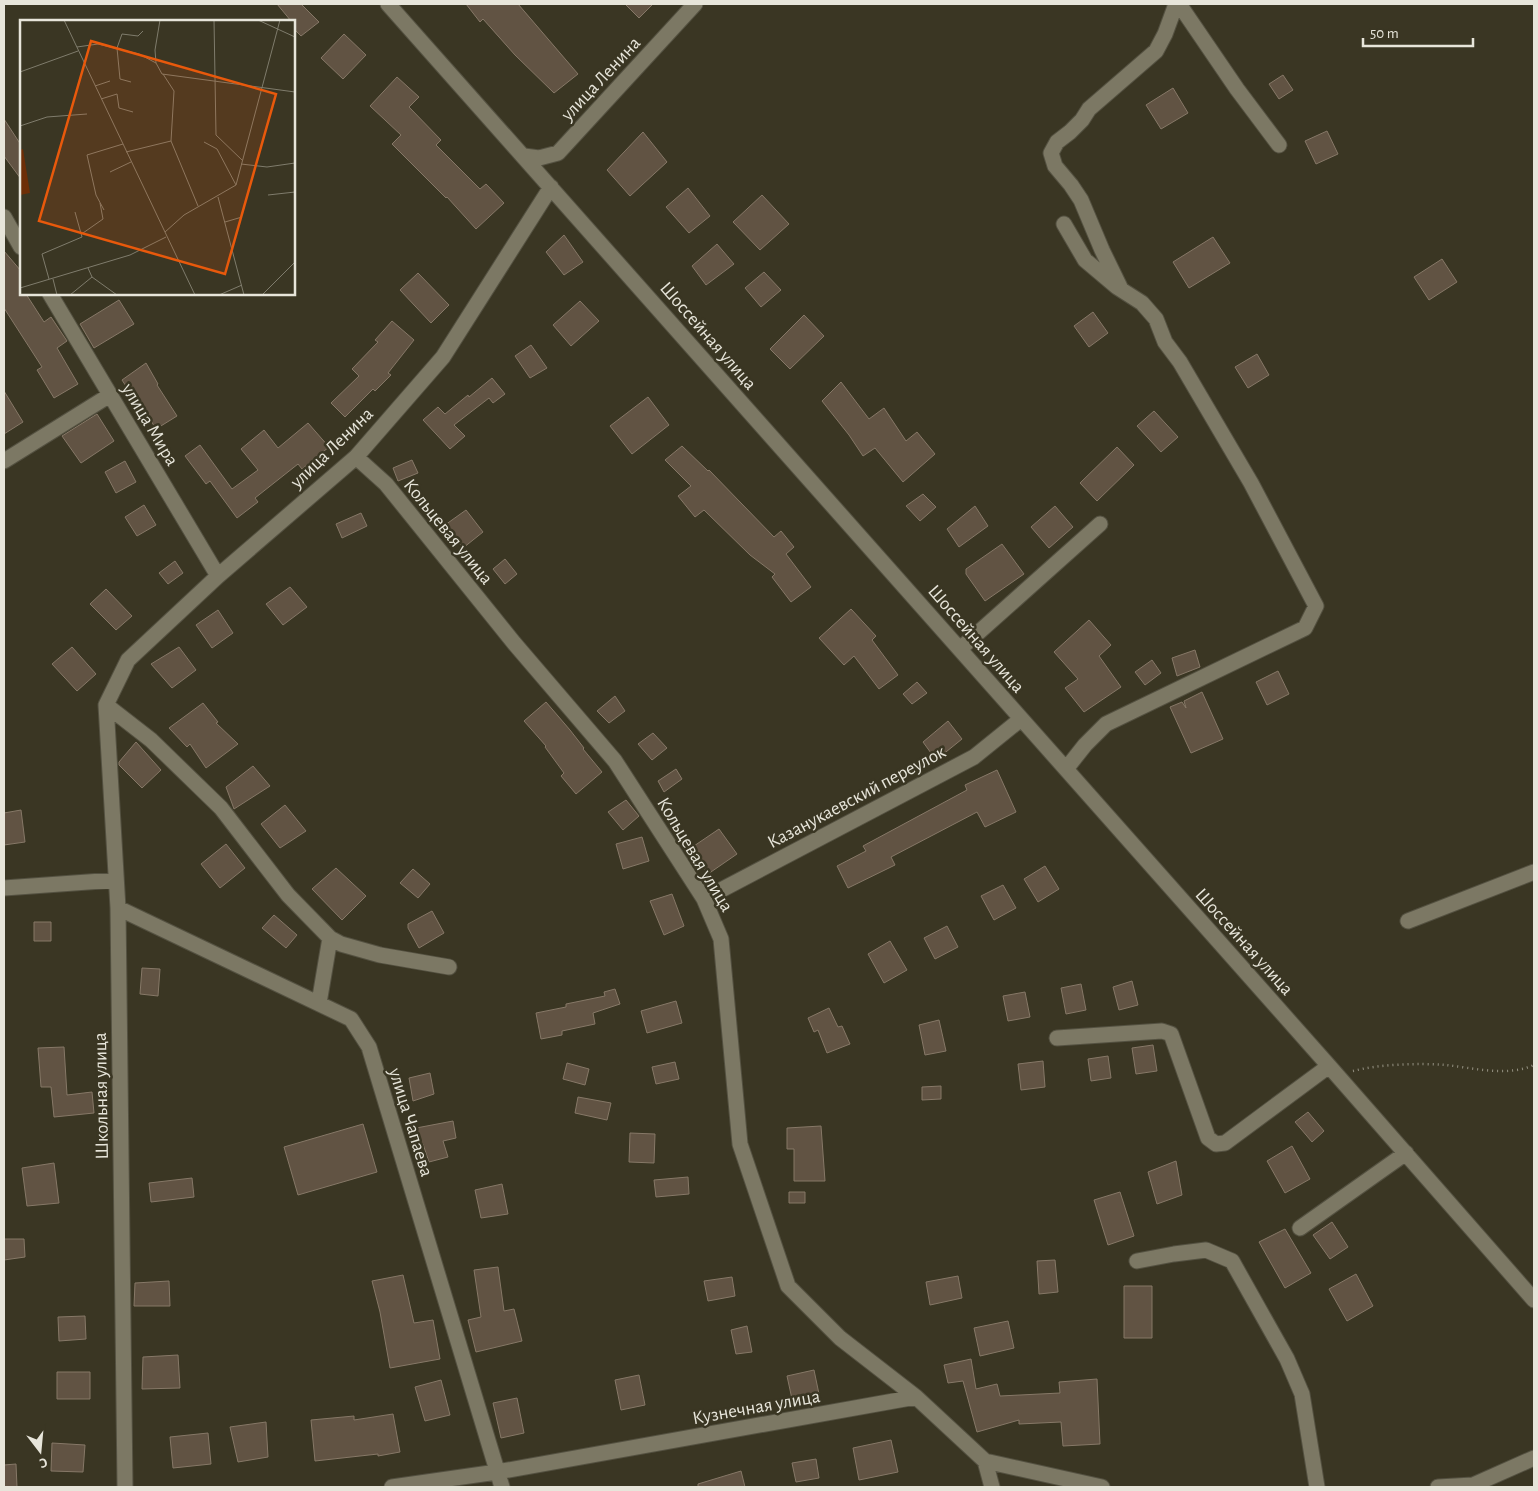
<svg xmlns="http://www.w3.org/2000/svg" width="1538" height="1491" viewBox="0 0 1538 1491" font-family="'Alegreya Sans',sans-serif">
<rect width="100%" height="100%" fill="#3a3623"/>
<path fill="#615343" stroke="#867867" d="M277,4h24l18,18 -18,14 -7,-7v-8h-3z
M466,4h52l60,70 -24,19 -39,-38 -32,-36 -3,3z
M625,4h28l-14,14z
M344,34l22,21 -23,24 -22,-21z
M1283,75l10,15 -14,9 -10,-15z
M397,77l22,20 -10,10 32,33 -5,5 44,44 6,-5 18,19 -28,26 -29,-32 -1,1 -54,-54 9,-9 -31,-29z
M1173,88l15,25 -27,16 -15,-24z
M4,119l17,26v34l-17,-23z
M1327,131l11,23 -22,10 -11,-23z
M643,132l24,30 -37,34 -23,-26z
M688,188l22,28 -21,17 -23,-26z
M762,195l27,29 -29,26 -27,-28z
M564,235l19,27 -19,13 -18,-23z
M1213,237l17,26 -41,25 -16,-26z
M717,244l17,20 -28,21 -14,-19z
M4,251l17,20v23h5l18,28 7,-5 16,24 -10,7 21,36 -24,14 -17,-28 5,-3 -38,-59z
M1442,259l15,23 -28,18 -15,-23z
M764,272l17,18 -20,17 -16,-19z
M418,273l31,32 -18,18 -31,-33z
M119,300l15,24 -40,24 -14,-24z
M580,301l19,20 -28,25 -18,-21z
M1093,312l15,21 -19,14 -15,-21z
M804,315l20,21 -34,33 -20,-20z
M392,321l22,19 -26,33 3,2 -16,16 -2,-2 -28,28 -14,-14 28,-27 -7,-7 26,-27 -3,-2z
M531,345l16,23 -17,10 -15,-22z
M1257,354l12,21 -21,13 -13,-21z
M146,363l12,21 -1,1 20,31 -21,13 -19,-31 -2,2 -13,-20z
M492,378l13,16 -12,9 -4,-5 -35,27 11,11 -15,13 -27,-29 15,-13 7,7 23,-19 1,2z
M841,382l28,37 15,-11 22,33 11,-9 18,22 -32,28 -28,-34 -12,8 -14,-21 -27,-34z
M4,391l19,31 -19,12z
M648,397l21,28 -37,29 -22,-28z
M1154,411l24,26 -17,15 -24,-26z
M97,414l17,27 -33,22 -19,-27z
M308,423l21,24 -27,22 -4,-5 -43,34 3,4 -21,16 -27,-37 -4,3 -21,-28 15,-11 32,44 26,-19 -17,-21 23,-19 14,18z
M682,446l26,25 1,-1 65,67 7,-6 13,16 -8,7 25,33 -20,15 -19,-25 3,-3 -25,-19 -46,-45 -9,7 -17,-21 13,-10 -26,-26z
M1117,447l17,18 -37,36 -17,-18z
M412,460l6,13 -20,8 -5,-13z
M125,461l11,21 -20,11 -11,-21z
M923,494l13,13 -16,14 -14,-15z
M144,505l12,20 -19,11 -12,-19z
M975,506l13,20 -29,21 -12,-18z
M1055,506l18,21 -24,21 -18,-21z
M466,510l17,22 -20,16 -18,-23z
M361,513l6,13 -25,12 -6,-14z
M1002,544l22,30 -39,27 -19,-27v-5z
M505,559l12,15 -12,10 -12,-15z
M175,561l8,12 -15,11 -9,-11z
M290,587l17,20 -24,18 -17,-21z
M106,589l26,27 -16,14 -26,-26z
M851,609l25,27 -4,4 26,35 -19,14 -25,-33 -10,9 -25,-27z
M218,610l15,23 -21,15 -16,-23z
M1089,620l22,25 -12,11 22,31 -37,25 -19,-24 13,-9 -24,-27z
M72,647l24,27 -19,17 -25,-27z
M179,647l17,23 -24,18 -21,-24z
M1195,650l5,17 -23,9 -5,-18z
M1152,660l9,13 -16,12 -10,-13z
M1278,671l11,23 -22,11 -11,-23z
M917,682l10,11 -15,11 -9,-10z
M1202,692l21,47 -32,14 -21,-46 12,-5 4,6 -2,-7z
M615,696l10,15 -16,12 -12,-12z
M546,702l24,28 14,18 -1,1 19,23 -26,22 -15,-18 3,-3 -19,-26 1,-1 -22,-25z
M203,703l15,19 -2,1 22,21 -32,24 -16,-24 -3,3 -18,-19z
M948,721l14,18 -26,21 -13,-18z
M653,733l14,15 -15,12 -14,-16z
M136,742l25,28 -19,18 -23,-23v-3z
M253,766l17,20 -36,23 -8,-22z
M676,769l6,10 -18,13 -6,-11z
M997,770l19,42 -31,15 -8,-15 -86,45 4,8 -47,23 -11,-22 29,-15 -3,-5 104,-56 -2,-5z
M626,800l13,16 -16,14 -15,-18z
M285,805l21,26 -26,17 -19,-24z
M21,810l4,32 -21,3v-32z
M719,829l18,25 -29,20 -17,-26z
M642,837l7,24 -26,8 -7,-25z
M226,844l19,24 -25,20 -19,-24z
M1045,866l14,23 -21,13 -14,-23z
M336,868l30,28 -24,24 -30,-31z
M413,869l17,15 -12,14 -18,-15z
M1003,885l13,23 -22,12 -13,-24z
M672,894l12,32 -20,9 -14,-34z
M432,911l12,22 -25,15 -11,-20v-4z
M274,915l23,20 -11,13 -24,-20z
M34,922h17v19h-17z
M947,926l11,21 -23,12 -11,-21z
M890,941l17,29 -23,13 -16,-29z
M142,968l18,1 -2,27 -18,-2z
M1132,981l6,24 -19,5 -6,-23z
M1081,984l5,26 -20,4 -5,-26z
M615,989l5,15 -27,9 2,11 -33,7v4l-21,4 -5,-26 30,-6v-3l39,-8 -1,-4z
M1025,992l5,25 -22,4 -5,-25z
M676,1001l6,22 -35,10 -6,-22z
M829,1008l9,19 4,-1 8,18 -23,9 -9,-23 -4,2 -6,-14z
M939,1020l7,31 -21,4 -6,-30z
M1153,1045l4,26 -21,3 -4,-26z
M64,1047l3,48 25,-3 2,21 -40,4 -3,-30h-10l-3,-39z
M1108,1056l3,22 -20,3 -3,-22z
M1043,1061l2,26 -24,3 -3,-26z
M675,1062l4,17 -23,5 -4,-17z
M567,1063l22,6 -4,16 -22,-6z
M430,1073l4,21 -21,7 -4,-23z
M941,1086v13l-19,1v-13z
M578,1097l33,6 -4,17 -32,-7z
M1308,1112l16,19 -12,11 -17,-20z
M453,1121l3,17 -13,3 5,16 -19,5 -6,-18 -9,2 -3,-17z
M363,1124l14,48 -79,23 -14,-48z
M821,1126l4,55h-31v-32h-7v-21z
M630,1133l25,1 -1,29 -25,-1z
M1292,1146l18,33 -25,14 -18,-32z
M1176,1161l6,34 -25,9 -9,-32z
M54,1163l5,40 -32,3 -5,-38z
M688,1177l1,17 -33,3 -2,-17z
M192,1178l2,19 -43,5 -2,-19z
M502,1184l6,30 -27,4 -6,-28z
M789,1192h16v11h-16z
M1120,1192l14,44 -26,9 -14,-45z
M1332,1222l16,25 -18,12 -17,-24z
M1285,1229l26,44 -26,15 -26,-46z
M4,1239h20l1,18 -21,3z
M1055,1260l3,32 -19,2 -2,-33z
M498,1267l6,44 10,-2 8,32 -46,11 -8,-32 13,-3 -7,-47z
M1356,1274l17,32 -26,15 -18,-32z
M403,1275l11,48 19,-3 7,39 -50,9 -10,-56 -8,-31z
M958,1276l4,22 -32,7 -4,-23z
M732,1277l3,19 -27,5 -4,-20z
M169,1281l1,25h-36l1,-23z
M1124,1286h28v52h-28z
M85,1316l1,23 -27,2 -1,-24z
M1008,1321l6,27 -34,8 -6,-28z
M747,1326l5,26 -16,2 -5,-24z
M178,1355l2,33 -38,1 1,-32z
M971,1359l5,30 21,-5 3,12 60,-3 -1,-11 38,-3 3,65 -37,2 -2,-24 -42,2v-4l-42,12 -14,-51 -15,2 -4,-18z
M814,1370l5,24 -27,5 -5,-23z
M57,1372h33v27h-33z
M639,1375l6,30 -24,5 -6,-30z
M441,1380l9,35 -25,6 -10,-34z
M517,1398l7,35 -23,5 -8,-35z
M393,1414l7,38 -22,4v-2l-63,7 -4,-41 43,-4v4z
M266,1422l2,35 -30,5 -8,-35z
M208,1433l3,31 -38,4 -3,-31z
M891,1440l7,32 -39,8 -6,-32z
M52,1443l33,2 -2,27 -32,-1z
M816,1459l3,19 -23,4 -4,-19z
M16,1464l1,23h-13v-22z
M741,1471l4,16h-47v-3z"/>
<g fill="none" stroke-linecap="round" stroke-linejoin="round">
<g stroke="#545141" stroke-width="17">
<path id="minor" d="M388,4l941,1062 205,234
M1179,4l58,85 42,56
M524,156l15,2 19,-5 137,-149
M4,217l17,30
M1064,224l21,36 32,27 25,16 14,16 9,23 15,20 71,121 65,123 -11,22 -199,96 -21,21 -19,24
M1120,287l-18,-37 -21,-50 -10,-15 -16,-19 -4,-13 6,-11 13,-10 12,-12 7,-11 67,-58 9,-17 11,-30
M50,294l168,282
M356,457l30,27 128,159 101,118 89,138 17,40 19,205 48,142 52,52 76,59
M4,461l106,-66
M960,649l140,-125
M106,705l45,35 70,68 67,87 42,43 11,6 39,11 69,12
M4,888l112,-8
M704,899l270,-142 47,-38
M118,908l233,111 18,28 133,440
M1408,921l126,-49
M319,1003l11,-65
M1057,1038l105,-7 9,3 37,104 8,6 9,-1 104,-77
M1300,1228l106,-75
M1137,1261l37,-7 32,-4 26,11 55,98 15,35 15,93
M985,1461l7,26
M125,1487l-7,-579 -12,-203 22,-45 90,-84 138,-119 87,-100 108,-170
M392,1487l105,-15 419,-75 69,64 117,26
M1438,1487l35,-2 61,-27"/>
</g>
<path stroke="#959283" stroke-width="2.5" stroke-dasharray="1 4" stroke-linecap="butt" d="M1353,1071c27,-7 64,-8 93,-6 28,3 61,12 88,0"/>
<use href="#minor" stroke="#7c7864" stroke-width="15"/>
</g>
<g text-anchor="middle" stroke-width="5" stroke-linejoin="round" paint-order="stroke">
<g font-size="19" fill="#e7e5da" stroke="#3a3623">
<text transform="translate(600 78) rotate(-47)" y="7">улица Ленина</text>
<text transform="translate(709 335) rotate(49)" y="7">Шоссейная улица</text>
<text transform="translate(151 424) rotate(59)" y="7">улица Мира</text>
<text transform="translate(331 447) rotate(-44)" y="7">улица Ленина</text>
<text transform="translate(449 531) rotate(51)" y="7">Кольцевая улица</text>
<text transform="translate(977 638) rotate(49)" y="7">Шоссейная улица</text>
<text transform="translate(856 796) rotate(-28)" y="7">Казанукаевский переулок</text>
<text transform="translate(696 854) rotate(59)" y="7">Кольцевая улица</text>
<text transform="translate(1245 941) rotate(48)" y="7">Шоссейная улица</text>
<text transform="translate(100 1096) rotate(-91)" y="7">Школьная улица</text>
<text transform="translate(412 1122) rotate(73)" y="7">улица Чапаева</text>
<text transform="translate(756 1406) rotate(-10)" y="7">Кузнечная улица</text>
</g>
</g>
<g transform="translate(20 20)">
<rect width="275" height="275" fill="#3a3623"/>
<path d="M3,129l7,44 -10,2v-45z" fill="#6d2e07"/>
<path fill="none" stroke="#7f7c6c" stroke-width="1" d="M44,0l131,275M194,0l2,115 26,25M238,0l37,17M57,27l21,-3 41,10 17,9 6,11 133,18M136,43l-1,-13 5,-30M0,52l58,-21M143,54l11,17 -3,50 27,65M111,62l-11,-3 -3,-31 5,-14 16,2 5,-5M75,66l15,-5M81,79l16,-5 2,14 14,4M0,106l27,-9 40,-3M184,122l13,7 19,36M106,132l45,-11M221,144l26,3 28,-4M90,152l21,-10M216,165l44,-165M248,175l27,-3M198,177l26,98M275,177v47M84,190l-8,-15 -9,-40 36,-11M205,202l17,-5M145,212l19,-17 52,-30M63,213l20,-14 -3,-16M68,248l4,9 25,18M29,259l-7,-25 40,-17 -7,-25M33,259l4,16M0,268l110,-33 36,-18M50,275l22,-18M199,275l23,-10M242,275l33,-33"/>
<path fill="#e8590c" fill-opacity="0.15" stroke="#e8590c" stroke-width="2.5" d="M71,21l185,53 -51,180 -186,-53z"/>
<rect width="275" height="275" fill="none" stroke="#e7e5da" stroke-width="2.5"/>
</g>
<rect width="1538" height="1491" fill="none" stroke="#e7e5da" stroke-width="10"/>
<g transform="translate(40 1451) rotate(164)" stroke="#3a3623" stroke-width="4" paint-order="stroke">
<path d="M0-4L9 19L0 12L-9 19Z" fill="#e7e5da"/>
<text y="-8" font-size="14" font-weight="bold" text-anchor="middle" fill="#e7e5da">С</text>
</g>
<path d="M1363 38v8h110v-8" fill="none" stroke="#e7e5da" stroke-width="2.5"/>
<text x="1370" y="38" font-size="15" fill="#e7e5da" stroke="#3a3623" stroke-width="4" paint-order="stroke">50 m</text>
</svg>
